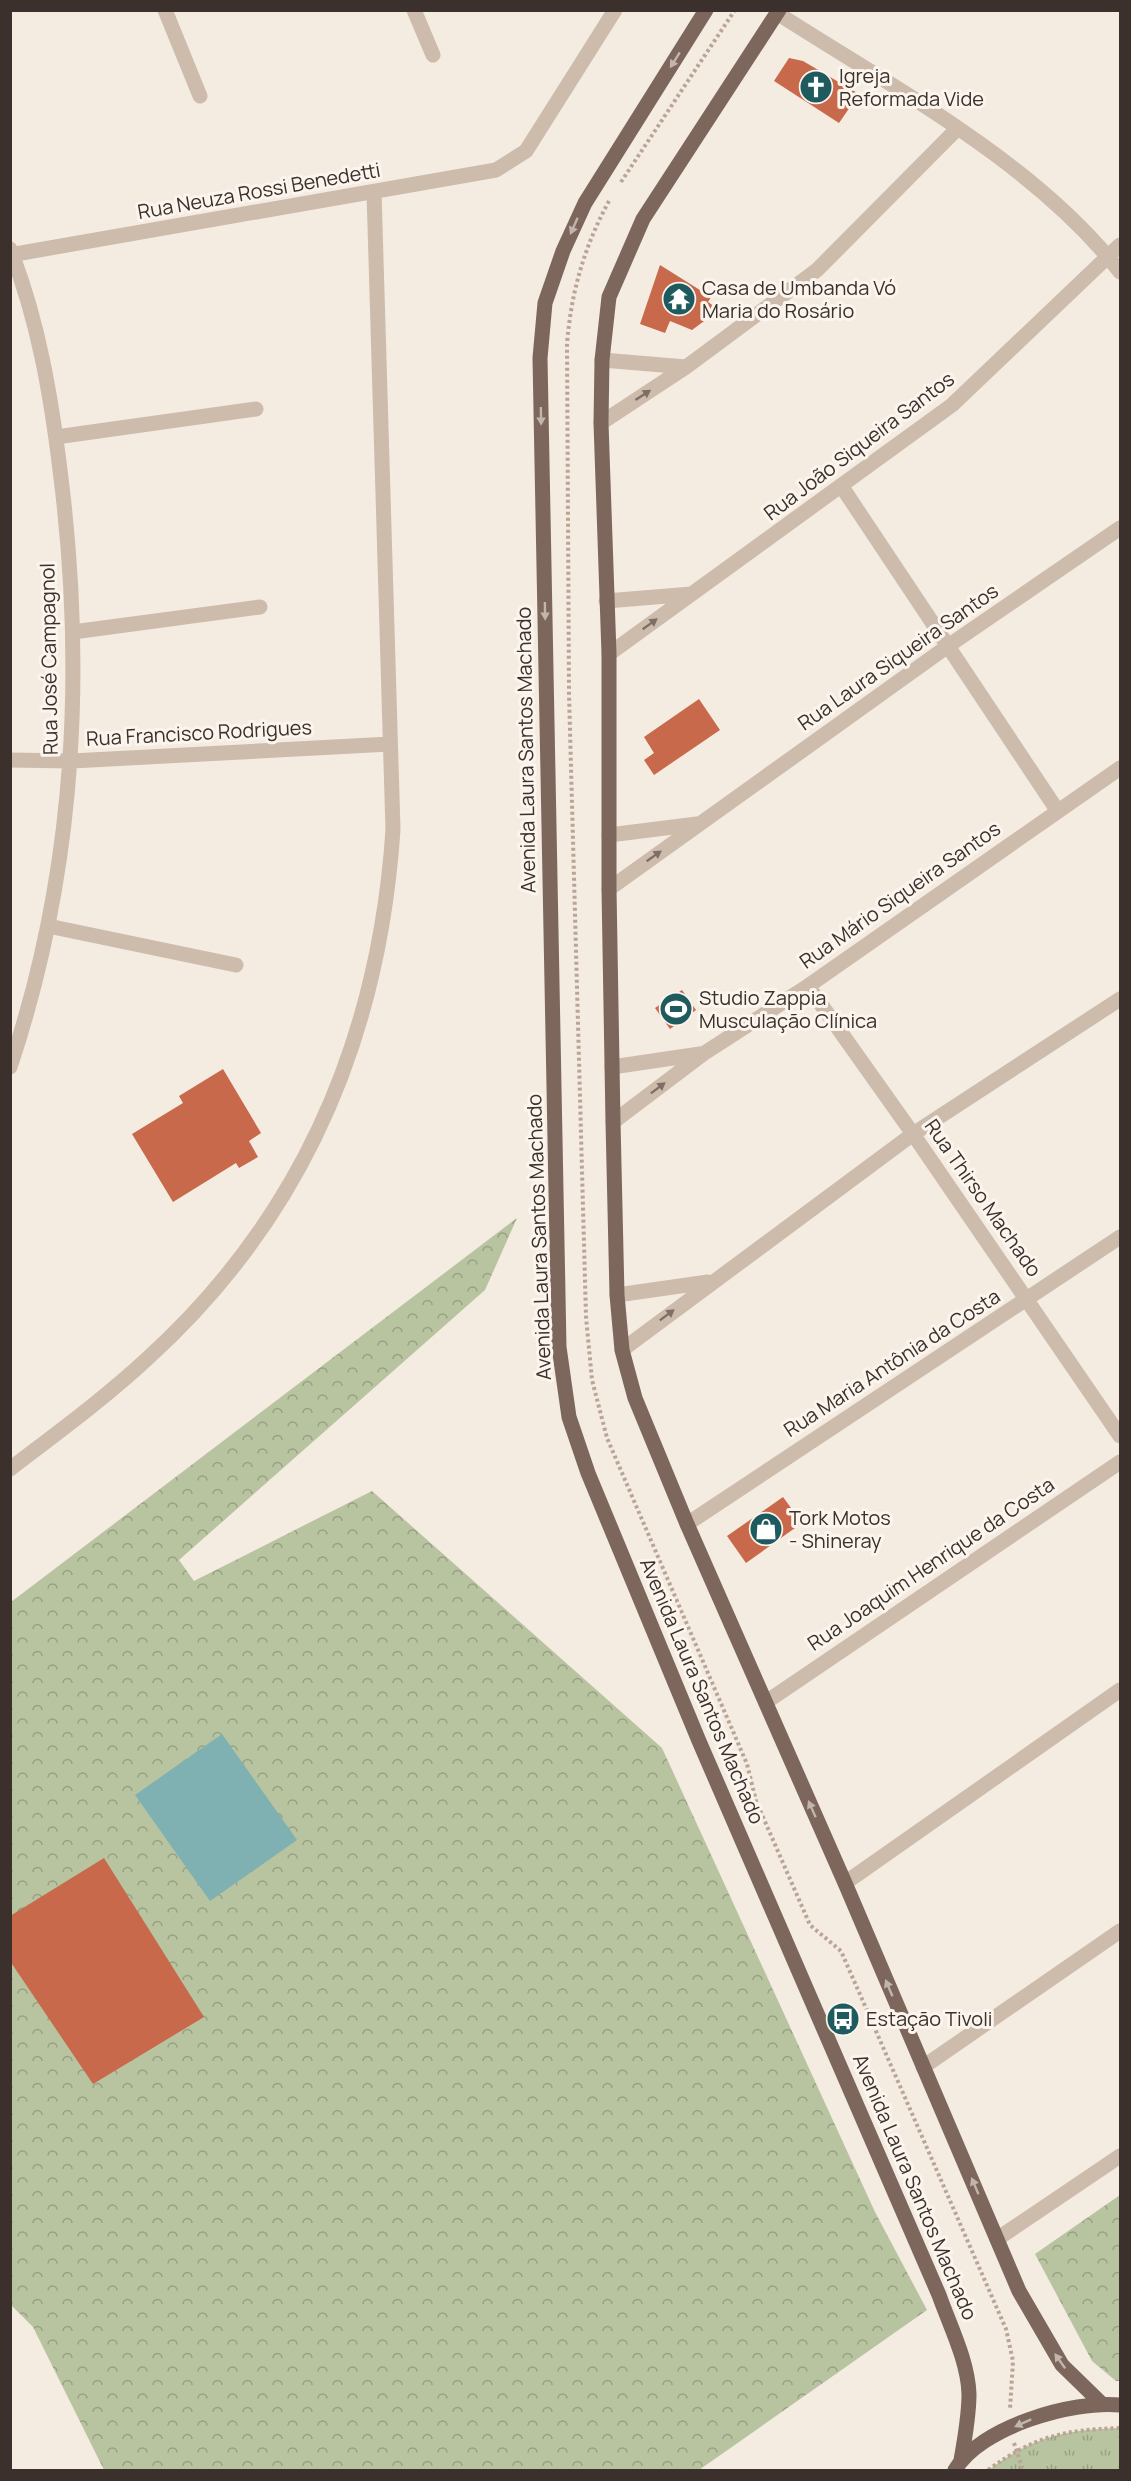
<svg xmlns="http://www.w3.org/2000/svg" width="1131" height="2481" viewBox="0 0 1131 2481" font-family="Manrope,sans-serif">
<defs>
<pattern id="grass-tufts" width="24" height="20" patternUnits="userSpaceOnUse" patternTransform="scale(1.5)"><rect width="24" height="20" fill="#b8c4a0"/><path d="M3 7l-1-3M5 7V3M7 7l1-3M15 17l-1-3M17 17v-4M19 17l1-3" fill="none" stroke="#97a083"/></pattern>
<pattern id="forest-crowns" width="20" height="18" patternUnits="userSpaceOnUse" patternTransform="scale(1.5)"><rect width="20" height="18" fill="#b8c4a0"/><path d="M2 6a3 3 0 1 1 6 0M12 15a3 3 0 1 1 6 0" fill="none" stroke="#97a083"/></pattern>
</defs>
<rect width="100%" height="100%" fill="#f4ebe1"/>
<path fill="url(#grass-tufts)" d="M1120,2428v42h-132c47,-34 75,-40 132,-42z"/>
<path fill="url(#forest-crowns)" d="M517,1218l-32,72 -306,270 15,21 178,-90 290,257 213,464 52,98 -228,160h-595l-71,-143 -22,-22v-703z
M1120,2195v186h-4l-24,-20 -57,-107z"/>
<path fill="#7fb0b2" d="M222,1734l75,106 -87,61 -75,-106z"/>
<path fill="#c8694b" d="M789,58l14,3 56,33 -20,29 -65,-42z
M660,265l51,32 -3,5 11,8 -27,20 -22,-9 -5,12 -25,-9z
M699,699l21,31 -66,45 -10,-15 10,-7 -10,-16z
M682,990l14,20 -26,19 -15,-21z
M223,1069l38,64 -12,8 9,16 -19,11 -3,-5 -63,39 -41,-68 51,-31 -4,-7z
M783,1497l19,26 -56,40 -19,-27z
M104,1858l100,159 -111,67 -83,-123v-45z"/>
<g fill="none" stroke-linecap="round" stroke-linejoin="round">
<path stroke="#b9a596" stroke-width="4" stroke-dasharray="3 3" stroke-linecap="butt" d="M621,182l114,-172
M609,201c-25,46 -38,92 -42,143l2,350 17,623 6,63 15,58 140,326 9,37 54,124 31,26 165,378 7,32 -3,48
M1014,2443l9,27
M988,2470c47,-34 75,-40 132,-42"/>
<path stroke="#cdbbac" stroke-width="15" d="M165,10l35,86
M414,10l19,45
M777,13c115,74 260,151 343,259
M10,249c28,70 41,147 50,221 26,203 15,403 -50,597
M10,255l486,-85 30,-19 89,-141
M602,360l84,7
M601,423l85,-56 131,-97 140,-141
M56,437l200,-28
M842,487l215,323
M606,601l86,-7
M73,632l187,-25
M609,654l343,-249 168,-160
M10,760l62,1 318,-17
M609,835l88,-11
M609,889l339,-243 172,-118
M48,926l188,39
M808,986l105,148 207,302
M612,1067l88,-13
M613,1122l90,-68 105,-68 312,-218
M617,1295l91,-13
M622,1350l291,-216 207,-135
M10,1469c47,-36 95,-71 138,-111 155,-141 231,-320 245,-528l-19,-638
M687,1524l433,-287
M766,1702l354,-240
M845,1883l275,-193
M923,2067l197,-136
M997,2239l123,-83"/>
<path stroke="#7d675c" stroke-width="15" d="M706,10l-121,193 -22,48 -18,52 -5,55 19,989 10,70 19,56 111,268 240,554c11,31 29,66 30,99 0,22 -4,44 -8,66
M779,10l-136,209 -34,78 -7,63 -1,63 8,231v235l4,233 4,173 5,55 13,48 52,126 158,359 174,408 43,74 39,38
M955,2470c25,-43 118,-70 165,-65"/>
</g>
<defs><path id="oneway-solid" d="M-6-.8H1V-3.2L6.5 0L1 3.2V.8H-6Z" transform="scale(1.5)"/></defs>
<g fill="#c2b5ac">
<use href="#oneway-solid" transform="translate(675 60) rotate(122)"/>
<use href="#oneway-solid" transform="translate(574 226) rotate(114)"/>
<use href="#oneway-solid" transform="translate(541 416) rotate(89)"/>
<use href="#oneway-solid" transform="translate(545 611) rotate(89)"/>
<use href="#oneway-solid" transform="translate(812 1809) rotate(-114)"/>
<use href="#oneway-solid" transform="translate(889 1988) rotate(-113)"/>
<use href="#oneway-solid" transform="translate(975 2186) rotate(-113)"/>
<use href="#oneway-solid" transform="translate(1060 2361) rotate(-125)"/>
<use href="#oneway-solid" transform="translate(1023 2423) rotate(156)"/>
</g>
<g fill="#7d6f65">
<use href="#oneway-solid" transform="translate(643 395) rotate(-33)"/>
<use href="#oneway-solid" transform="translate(650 624) rotate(-36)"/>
<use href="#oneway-solid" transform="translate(654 856) rotate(-35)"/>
<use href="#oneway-solid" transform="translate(658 1088) rotate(-37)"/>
<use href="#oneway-solid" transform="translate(667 1315) rotate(-37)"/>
</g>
<defs>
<g id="church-disc" transform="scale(1.725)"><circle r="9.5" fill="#1f5a5e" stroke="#fbf5ee"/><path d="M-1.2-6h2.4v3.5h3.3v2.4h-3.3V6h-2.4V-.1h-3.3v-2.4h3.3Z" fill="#fff"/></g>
<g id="temple-disc" transform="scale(1.725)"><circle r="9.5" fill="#1f5a5e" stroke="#fbf5ee"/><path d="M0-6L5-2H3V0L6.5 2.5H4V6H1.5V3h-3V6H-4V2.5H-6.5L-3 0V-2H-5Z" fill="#fff"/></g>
<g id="stadium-disc" transform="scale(1.725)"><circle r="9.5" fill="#1f5a5e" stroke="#fbf5ee"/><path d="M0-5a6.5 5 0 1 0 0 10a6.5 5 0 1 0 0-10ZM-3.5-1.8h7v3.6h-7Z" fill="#fff"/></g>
<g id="shop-disc" transform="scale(1.725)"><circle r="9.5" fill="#1f5a5e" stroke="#fbf5ee"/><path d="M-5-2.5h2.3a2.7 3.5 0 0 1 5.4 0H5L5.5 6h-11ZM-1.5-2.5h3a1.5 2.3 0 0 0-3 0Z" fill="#fff"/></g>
<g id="bus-disc" transform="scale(1.725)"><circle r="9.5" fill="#1f5a5e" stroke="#fbf5ee"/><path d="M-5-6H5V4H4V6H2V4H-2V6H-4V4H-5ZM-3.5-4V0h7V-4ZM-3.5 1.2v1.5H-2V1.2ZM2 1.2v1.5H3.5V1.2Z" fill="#fff"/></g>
</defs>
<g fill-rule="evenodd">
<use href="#church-disc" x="816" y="87"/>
<use href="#temple-disc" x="679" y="299"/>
<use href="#stadium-disc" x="676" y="1009"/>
<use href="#shop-disc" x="766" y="1529"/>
<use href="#bus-disc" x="843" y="2019"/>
</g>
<g text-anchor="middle" stroke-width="6" stroke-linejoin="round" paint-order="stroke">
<g font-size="20" fill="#3b302b" stroke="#fbf5ee" text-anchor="start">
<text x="839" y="83">Igreja<tspan x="839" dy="23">Reformada Vide</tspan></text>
<text x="702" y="295">Casa de Umbanda Vó<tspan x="702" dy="23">Maria do Rosário</tspan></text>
<text x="699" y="1005">Studio Zappia<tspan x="699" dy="23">Musculação Clínica</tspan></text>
<text x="789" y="1525">Tork Motos<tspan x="789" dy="23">- Shineray</tspan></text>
<text x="866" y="2026">Estação Tivoli</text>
</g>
<g font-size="20" fill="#3b302b" stroke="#fbf5ee">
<text transform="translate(259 191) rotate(-10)" y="7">Rua Neuza Rossi Benedetti</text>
<text transform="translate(859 446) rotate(-37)" y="7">Rua João Siqueira Santos</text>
<text transform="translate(898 657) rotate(-35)" y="7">Rua Laura Siqueira Santos</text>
<text transform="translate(49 659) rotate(-91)" y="7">Rua José Campagnol</text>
<text transform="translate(199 733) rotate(-3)" y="7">Rua Francisco Rodrigues</text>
<text transform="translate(526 750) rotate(-91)" y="7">Avenida Laura Santos Machado</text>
<text transform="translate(900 895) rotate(-35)" y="7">Rua Mário Siqueira Santos</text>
<text transform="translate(983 1198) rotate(55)" y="7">Rua Thirso Machado</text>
<text transform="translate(539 1237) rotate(-92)" y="7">Avenida Laura Santos Machado</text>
<text transform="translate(892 1363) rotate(-33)" y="7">Rua Maria Antônia da Costa</text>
<text transform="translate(931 1564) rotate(-34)" y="7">Rua Joaquim Henrique da Costa</text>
<text transform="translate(702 1691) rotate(67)" y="7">Avenida Laura Santos Machado</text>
<text transform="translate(915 2187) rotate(67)" y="7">Avenida Laura Santos Machado</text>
</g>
</g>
<rect width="1131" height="2481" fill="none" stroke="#3b302b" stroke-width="24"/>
</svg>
